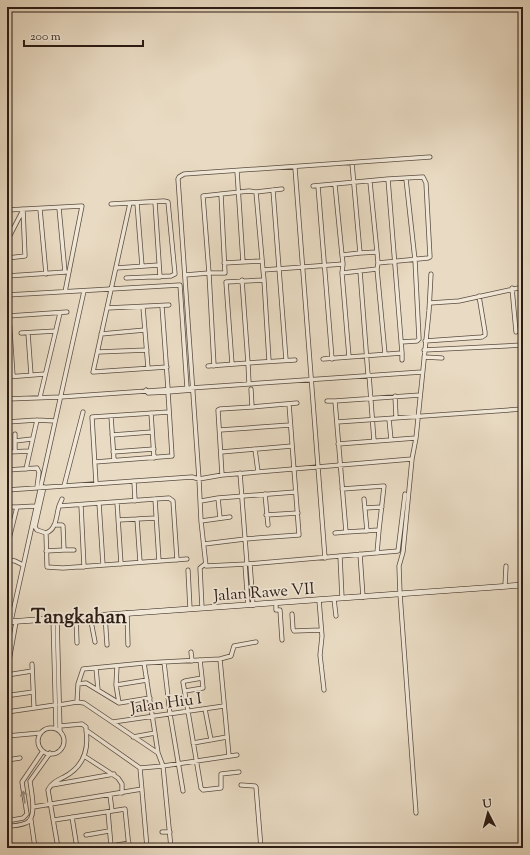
<svg xmlns="http://www.w3.org/2000/svg" width="530" height="855" viewBox="0 0 530 855" font-family="'Sorts Mill Goudy',serif">
<rect width="100%" height="100%" fill="#e9dbc3"/>
<filter id="stains"><feTurbulence type="fractalNoise" baseFrequency=".005" numOctaves="4"/><feColorMatrix values="0 0 0 0 .2 0 0 0 0 .09 0 0 0 0 .02 0 0 0 .5 -.17"/></filter>
<radialGradient id="worn" r=".72"><stop offset=".6" stop-color="#630" stop-opacity="0"/><stop offset="1" stop-color="#630" stop-opacity=".3"/></radialGradient>
<g fill="none" stroke-linecap="round" stroke-linejoin="round">
<g stroke="#5a4c40" stroke-width="5">
<path id="street" d="M295,168l30,390
M237,171l6,91
M335,185l7,70
M318,186l14,173
M273,190l13,170
M256,192l26,-3
M155,202l5,75
M130,203l-37,169 74,-5
M137,203l5,63
M111,204l53,-3 4,1 7,72 -4,2 -45,2
M59,208l6,64
M40,209l6,65
M7,210l75,-4 -17,86
M7,241l16,-31
M377,252l1,11
M360,253l17,-1 -7,-70
M7,258l18,-2 -2,-47
M224,263l37,-2
M343,264l-1,-9 18,-2 -8,-90
M116,268l43,-3
M377,269l8,85
M360,271l8,104
M342,273l7,84
M185,275l24,-2 -6,-77 46,-5 7,1 7,78
M7,276l59,-4
M242,280l6,83 47,-3
M264,280l5,81
M512,288l4,44
M7,295l173,-10 7,103
M430,303l29,-2 64,-14
M162,306l6,83
M143,307l5,61
M107,308l62,-3
M8,316l59,-4
M9,316l4,60
M21,333l35,-2
M28,333l3,42
M101,334l44,-4
M425,341l57,-4 3,-2v-3l-6,-36
M401,342l16,-1 2,-2 -4,-79 -9,-81
M424,350l99,-5
M98,352l49,-2
M402,353v7
M424,357l18,1
M323,359l79,-6 -14,-174
M232,364l-6,-82 38,-2 -1,-10 80,-6 -1,9 35,-4 1,-6 50,-5 2,-1 -4,-74 -3,-6 -35,2 -75,7
M208,366l40,-3 1,21
M214,366l-5,-93h16l-4,-79
M369,375l5,66
M7,377l38,-3
M168,392l25,-2
M395,396l1,21
M40,397l20,-84
M7,399l53,-2 362,-25
M327,401h8
M252,407l45,-4
M151,413l3,45
M111,416l3,44
M389,419l2,21
M7,422l30,-2 18,1
M337,422l186,-13
M220,430l70,-5
M15,434v17
M112,435l40,-3
M15,441l17,-2
M338,444l78,-6
M255,449l3,23
M8,452l22,-1
M113,452l41,-3
M221,452l71,-6
M95,462l77,-6 -4,-64 -20,1 -2,-3
M26,469l11,-49
M7,470l30,-2 2,4 -2,15
M240,473l7,91
M222,475l-4,-65 2,-1 32,-2 -1,-18
M134,481l1,20
M96,483l-4,-66 77,-5
M64,486l19,-74
M44,487l-9,40 2,3 9,3 1,34 16,1 124,-9
M342,489l42,-3 -5,44 -33,2 -11,-131 85,-6
M7,490l185,-13 7,2 23,-4 190,-16
M265,494l3,31
M405,494l-7,57 -151,13 -41,2 -5,-45 -2,-42 -21,-300 1,-2 5,-3 246,-17
M218,498l2,20
M155,499l4,62
M364,499l3,32
M201,501l17,-3 77,-6
M117,502l4,62
M99,503l4,62
M81,505l3,62
M59,506l3,-7
M7,507h10l-10,40
M17,507l19,-1
M365,508l17,-1
M266,515l32,-2
M137,519l3,43
M118,520l38,-2
M201,521l29,-4
M46,533c11,-4 10,-17 13,-27l110,-8 4,3 4,59
M335,533l11,-1
M204,544l41,-5 54,-4 -10,-131
M64,550h10
M46,551l18,-1 -1,-24 -1,-1h-8
M377,553l2,-23
M360,554l3,43
M340,556l2,42
M7,560l8,1 8,4
M245,564l3,41
M250,564l3,41
M188,570l2,39
M505,586l1,-20
M334,599l2,17
M319,600l3,36 -2,19 4,35
M276,604v6h4l2,30
M202,608l-2,-40 5,-4
M127,613l1,32
M292,614l1,15 1,2 27,-1
M105,615l2,30
M90,616l5,26
M76,617l1,26
M53,618l3,110
M57,618l3,113
M11,621l73,-330
M191,652l1,9
M220,659l9,97
M200,660l2,18 -17,3 -2,1 18,106 2,2 18,-2v-14l18,-2
M164,662l6,52 13,77
M144,663l14,90 5,13 8,82
M32,664l2,44
M117,666l-1,19 31,-5
M96,668l2,22
M7,672l9,-50
M7,675l25,-4
M78,684l8,-1 33,20 31,-5
M116,685l3,18
M185,691l18,-3 -1,-10
M12,695l21,-3
M77,702l1,-18 5,-15 61,-6 76,-4 11,-3 3,-10 22,-4
M59,705l18,-3 7,1 74,50
M205,709l6,31
M7,712l48,-7
M113,722l111,-16
M60,726l22,-2 4,3v3l54,38
M38 741a13 13 0 1 1 26 0a13 13 0 1 1-26 0Z
M7,736l33,-3
M133,737l22,-4
M193,743l34,-6
M84,756l34,22 4,6v9
M7,760l13,-2
M52,785l62,-11
M241,785l14,1 1,1 5,61
M110,795l2,16
M33,807l109,-18
M108,812l3,34
M416,813l-16,-219 -1,-28 4,-14 9,-93 4,-21 13,-127 2,-37
M72,817l5,31
M31,820l4,28
M54,820l71,-11 4,39
M7,821l16,-3 4,-4 -5,-32 21,-31
M7,826c6,0 14,-1 19,-3 12,-5 5,-32 4,-42l20,-28
M162,832h8
M86,835l23,-4
M58,848l-10,-58c3,-7 10,-10 16,-13 19,-10 25,-27 22,-47
M100,848l29,-5
M147,848l-7,-80 23,-2 74,-11"/>
</g>
<g stroke="#2b1c15" stroke-width="6">
<path id="secondary" d="M7,622l516,-37"/>
</g>
<use href="#street" stroke="#f1e8d8" stroke-width="3.5"/>
<use href="#secondary" stroke="#f1e8d8" stroke-width="5"/>
</g>
<defs><path id="oneway-shaft" d="M-6 0H5M1.5-3L5.5 0L1.5 3" fill="none" stroke-width="1.6" stroke-linecap="round" stroke-linejoin="round"/></defs>
<use stroke="#988c80" href="#oneway-shaft" transform="translate(24 797) rotate(-99)"/>
<g text-anchor="middle" stroke-width="3.5" stroke-linejoin="round" paint-order="stroke">
<g font-size="16" fill="#2b1c15" stroke="#f1e8d8">
<text transform="translate(264 591) rotate(-4)" y="6">Jalan Rawe VII</text>
<text transform="translate(166 702) rotate(-8)" y="6">Jalan Hiu I</text>
</g>
<g font-size="20" font-weight="bold" fill="#2b1c15" stroke="#f1e8d8">
<text x="79" y="623">Tangkahan</text>
</g>
</g>
<rect width="530" height="855" fill="none" stroke="#e9dbc3" stroke-width="24"/>
<rect x="8" y="8" width="514" height="839" fill="none" stroke="#2b1c15" stroke-width="2"/>
<rect x="12" y="12" width="506" height="831" fill="none" stroke="#2b1c15"/>
<g transform="translate(488 813) rotate(354)" stroke="#f1e8d8" stroke-width="3" paint-order="stroke">
<path d="M0-3L7 15L0 10L-7 15Z" fill="#2b1c15"/>
<text y="-6" font-size="11" font-weight="bold" text-anchor="middle" fill="#2b1c15">U</text>
</g>
<path d="M24 40v6h119v-6" fill="none" stroke="#2b1c15" stroke-width="2"/>
<text x="30" y="40" font-size="12" fill="#2b1c15" stroke="#f1e8d8" stroke-width="3" paint-order="stroke">200 m</text>
<rect width="100%" height="100%" filter="url(#stains)"/>
<rect width="100%" height="100%" fill="url(#worn)"/>
</svg>
